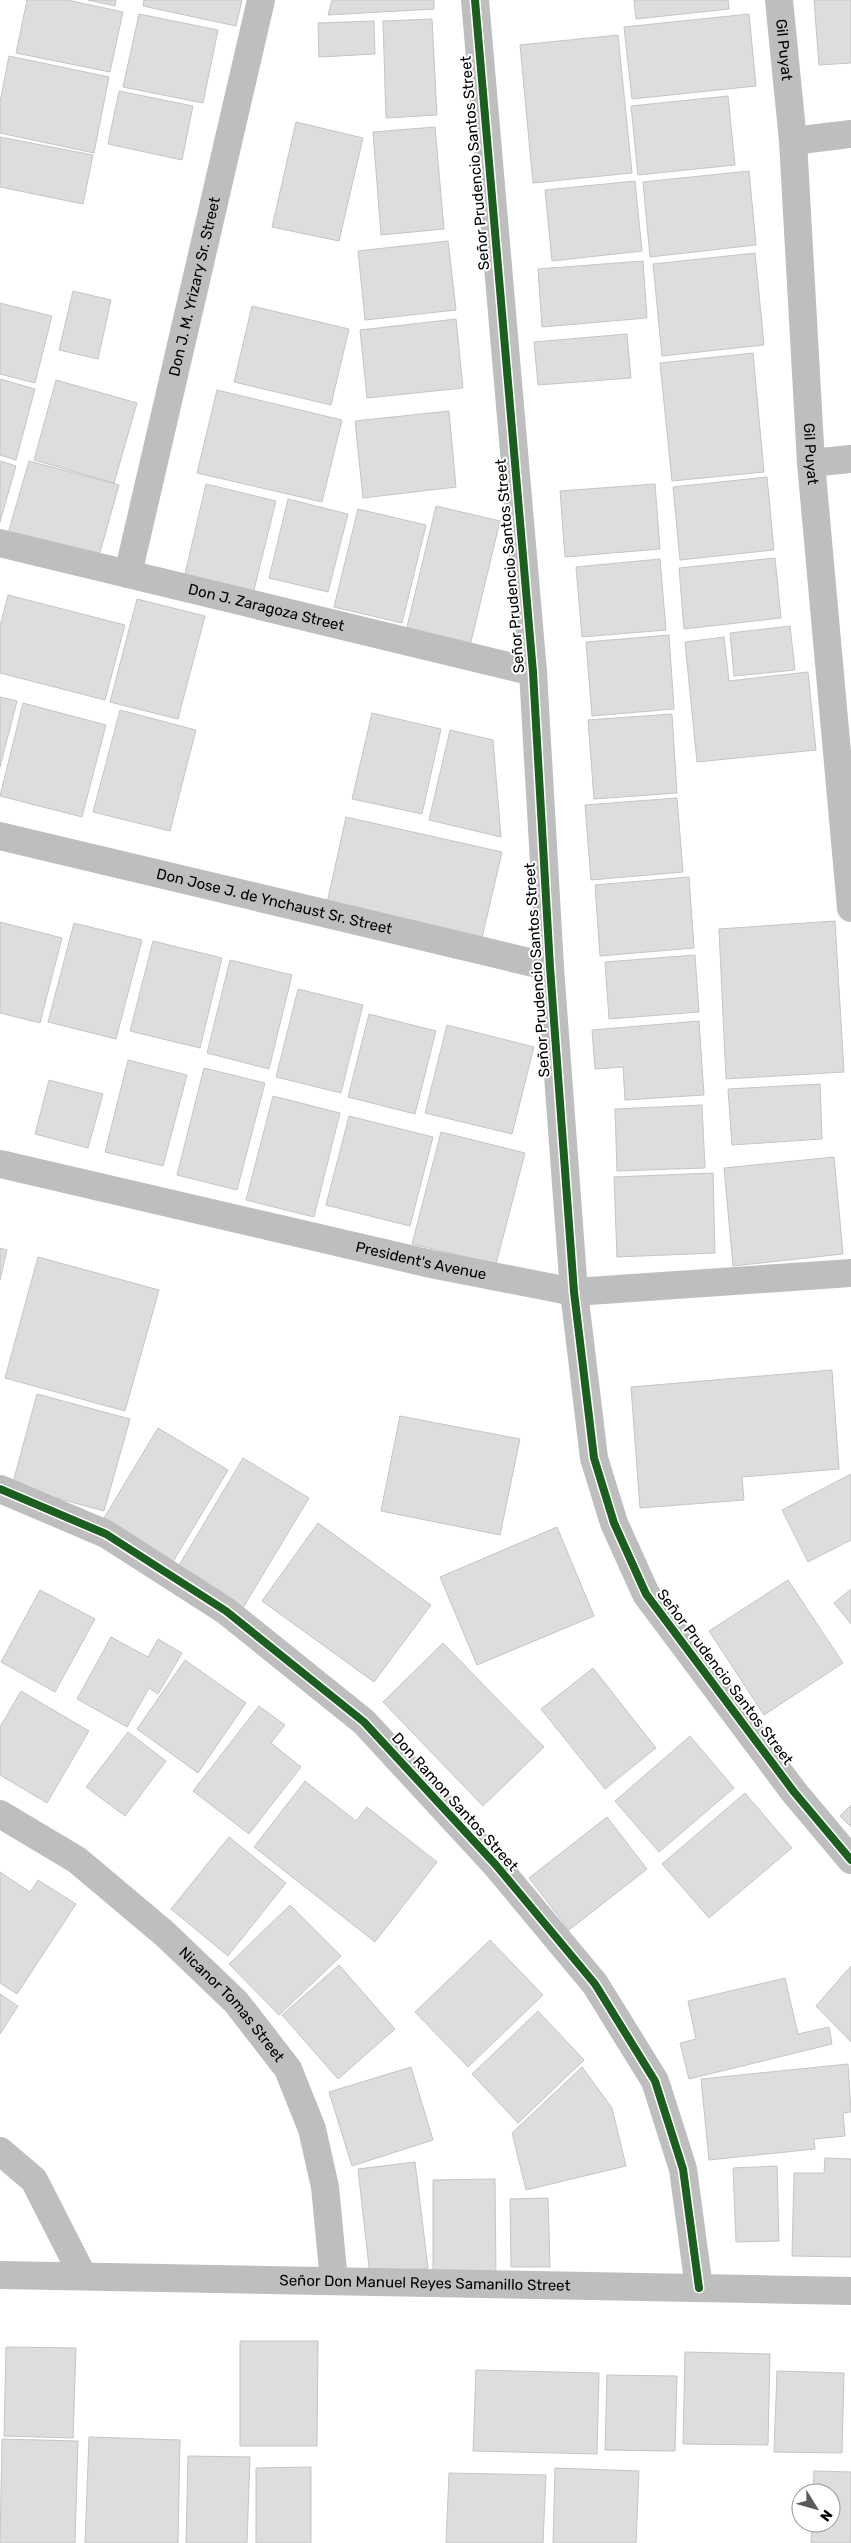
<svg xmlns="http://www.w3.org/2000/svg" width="851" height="2543" viewBox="0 0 851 2543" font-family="Rubik,sans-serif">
<rect width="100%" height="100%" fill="#fff"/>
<path fill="#ddd" stroke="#c5c5c5" d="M27,0h40l56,12 -13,60 -94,-19z
M88,0h28l-1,6z
M144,0h98l-6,26 -93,-20z
M332,0h102v9l-106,6z
M634,0h94l1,9 -93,10z
M814,0h37v63l-32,2z
M139,14l79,16 -15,73 -80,-16z
M749,14l7,72 -124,13 -8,-72z
M432,19l5,96 -51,3 -3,-97z
M374,21l1,33 -56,3 -1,-34z
M618,35l14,138 -99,10 -13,-138z
M9,56l100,21 -15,76 -94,-20v-31z
M119,91l74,15 -11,54 -74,-16z
M728,96l7,69 -97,10 -7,-69z
M296,122l67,16 -24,103 -67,-14z
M435,127l9,102 -63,6 -8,-103z
M0,137l93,18 -10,49 -83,-17z
M749,171l7,74 -106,12 -7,-75z
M635,181l7,70 -90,10 -7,-71z
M448,241l8,69 -91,10 -7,-69z
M755,253l9,92 -102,11 -9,-92z
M643,261l4,57 -105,9 -4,-58z
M73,291l38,9 -13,59 -39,-9z
M0,303l52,13 -17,67 -35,-9z
M252,306l97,23 -18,76 -97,-23z
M456,319l7,69 -96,10 -7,-68z
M627,334l4,44 -93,7 -4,-43z
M753,353l11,119 -92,9 -12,-118z
M0,379l35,10 -19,71 -16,-5z
M56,380l81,23 -23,80 -80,-23z
M217,390l125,30 -20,82 -125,-29z
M449,411l7,76 -93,11 -8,-77z
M0,461l16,5 -16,56z
M29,461l90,24 -22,78 -90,-26z
M767,477l7,73 -94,10 -7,-73z
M206,484l70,17 -23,93 -69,-16z
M655,484l5,65 -95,8 -5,-66z
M288,499l60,15 -20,78 -59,-14z
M436,506l64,15 -30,125 -64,-15z
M358,509l68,16 -24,98 -68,-16z
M775,558l6,60 -97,11 -5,-61z
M660,559l6,71 -84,7 -6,-70z
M8,595l117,30 -20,75 -105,-27v-47z
M137,599l68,17 -27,103 -68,-17z
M790,626l5,44 -61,6 -4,-43z
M669,635l5,74 -82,7 -6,-74z
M724,637l5,44 79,-9 8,78 -119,12 -12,-120z
M0,697l17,4 -17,66z
M23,703l83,22 -24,92 -82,-21z
M120,710l76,20 -26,101 -77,-19z
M372,713l69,16 -19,85 -70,-15z
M672,714l5,79 -83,6 -6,-79z
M450,730l43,10 8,97 -72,-17z
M677,798l6,74 -92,8 -6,-75z
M346,817l156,35 -20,86 -155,-35z
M689,877l5,71 -94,8 -5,-71z
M835,921l9,151 -118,7 -7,-150z
M0,922l62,16 -22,85 -40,-10z
M74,923l68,17 -26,99 -68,-17z
M153,941l69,17 -22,90 -70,-17z
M695,955l4,57 -90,7 -4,-57z
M230,960l62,15 -23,94 -62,-16z
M298,989l65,16 -22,88 -65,-16z
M369,1014l67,17 -21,83 -67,-17z
M699,1021l5,74 -79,5 -2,-33 -28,2 -3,-39z
M447,1025l87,22 -22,87 -87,-21z
M128,1060l59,15 -24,91 -58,-14z
M204,1068l61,15 -28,107 -60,-15z
M49,1080l54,14 -15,54 -53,-14z
M820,1084l2,55 -90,6 -4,-56z
M273,1096l67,17 -26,104 -68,-17z
M702,1105l3,63 -88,3 -2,-62z
M349,1116l84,21 -23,89 -84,-21z
M441,1132l84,21 -29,111 -84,-20z
M834,1157l9,97 -110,12 -9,-98z
M713,1173l2,80 -98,4 -3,-80z
M0,1248l7,2 -7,30z
M38,1257l121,33 -34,121 -120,-33z
M832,1370l7,99 -97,8 2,23 -104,8 -9,-121z
M37,1394l93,25 -26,92 -92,-25z
M400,1416l120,23 -20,96 -119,-24z
M158,1428l70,42 -60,100 -70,-42z
M243,1458l66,40 -68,113 -66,-39z
M851,1474v66l-43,22 -26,-52z
M318,1523l113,82 -57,77 -112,-81z
M557,1527l37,89 -117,49 -37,-88z
M788,1580l55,83 -79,52 -55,-84z
M851,1589v35l-17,-21z
M40,1590l55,29 -40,73 -54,-30z
M111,1637l37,20 10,-18 24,14 -24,41 -9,-6 -22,39 -50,-28z
M443,1643l101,104 -61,59 -100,-104z
M185,1660l61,43 -48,70 -61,-44z
M593,1668l63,80 -51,41 -64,-80z
M21,1691l68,40 -42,72 -47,-28v-48z
M259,1706l26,19 -14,18 30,24 -52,67 -56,-43z
M128,1732l38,29 -41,55 -39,-29z
M690,1736l44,52 -75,64 -44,-51z
M305,1781l51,40 11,-14 70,55 -62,80 -121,-95z
M745,1793l47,55 -83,70 -47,-54z
M851,1805v22l-11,-11z
M607,1817l40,52 -78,61 -40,-52z
M229,1837l57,46 -58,73 -57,-47z
M0,1872l30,20 8,-12 38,24 -59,90 -17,-11z
M290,1905l51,51 -62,59 -50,-51z
M490,1940l53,55 -75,72 -53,-55z
M339,1965l56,64 -57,50 -56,-64z
M851,1966v76l-35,-36z
M785,1978l13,56 31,-7 3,17 -143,35 -9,-36 16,-4 -8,-38z
M0,1994l18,12 -18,28z
M538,2011l46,49 -66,63 -46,-49z
M848,2064l3,48 -8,1 2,23 -31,3 1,10 -106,11 -8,-81z
M411,2067l22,73 -81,26 -23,-74z
M582,2067l30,41 14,58 -100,24 -14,-57z
M825,2158l26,1v98l-59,-1 2,-83h30z
M415,2162l13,106 -58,8 -12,-107z
M777,2166l2,75 -43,1 -3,-74z
M495,2179l1,101h-63v-100z
M548,2198l2,69h-39l-1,-68z
M240,2341h78l-1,105h-77z
M6,2347l70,1 -3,90 -69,-2z
M685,2352l85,2 -2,91 -85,-1z
M476,2370l123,3 -2,81 -124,-3z
M777,2371l67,2 -2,80 -68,-1z
M607,2375l70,1 -2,75 -70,-1z
M89,2437l91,3 -2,103h-93z
M2,2439l76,2 -3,102h-75z
M188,2456l62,1 -3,86h-61z
M311,2467v76h-55v-75z
M555,2468l84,3 -3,72h-83z
M814,2471l37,1v71h-40l1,-20h19v-30h-18z
M449,2473l97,2 -3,68h-97z"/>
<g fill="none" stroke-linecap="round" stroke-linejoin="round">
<g stroke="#bebebe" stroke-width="28">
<path d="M475,0l58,672 17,295 24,325 20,166 20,65 32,71 148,198 57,68"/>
<path id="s1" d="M779,0l14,141 18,322 40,445"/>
<path d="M793,141l58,-7"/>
<path d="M811,463l40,-4"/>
<path id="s2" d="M0,543l533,129"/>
<path id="s3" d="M128,574l133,-574"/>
<path id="s4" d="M0,836l550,131"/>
<path id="s5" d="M0,1164l431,100 143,28 277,-19"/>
<path d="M0,1489l106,45 120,77 138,111 131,142 100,120 60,97 28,88 16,119"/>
<path id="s6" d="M0,1814l77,46 88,74 71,68 52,67 24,60 13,58 9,94"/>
<path d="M0,2151l34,29 49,96"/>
<path id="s7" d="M0,2275l851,16"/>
</g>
<g stroke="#fff" stroke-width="11">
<path id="cycleway" d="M475,0l58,672 17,295 24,325 20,166 20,65 32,71 148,198 57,68
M0,1489l106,45 120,77 138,111 131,142 100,120 60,97 28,88 16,119"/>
</g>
<use href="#cycleway" stroke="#1b5e20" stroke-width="8"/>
</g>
<g text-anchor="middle" stroke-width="4" stroke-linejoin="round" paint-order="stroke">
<g font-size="15" fill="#000" stroke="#fff">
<text dy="5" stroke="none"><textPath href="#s1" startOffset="50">Gil Puyat</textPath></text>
<text transform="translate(475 163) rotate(-95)" y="5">Señor Prudencio Santos Street</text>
<text dy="5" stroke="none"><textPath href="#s3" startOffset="295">Don J. M. Yrizary Sr. Street</textPath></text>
<text dy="5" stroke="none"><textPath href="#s1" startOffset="455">Gil Puyat</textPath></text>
<text transform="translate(510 566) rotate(-95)" y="5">Señor Prudencio Santos Street</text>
<text dy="5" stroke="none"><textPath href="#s2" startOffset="274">Don J. Zaragoza Street</textPath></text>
<text dy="5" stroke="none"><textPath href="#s4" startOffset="282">Don Jose J. de Ynchaust Sr. Street</textPath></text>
<text transform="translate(537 970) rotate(-94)" y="5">Señor Prudencio Santos Street</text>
<text dy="5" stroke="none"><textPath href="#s5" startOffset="432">President's Avenue</textPath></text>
<text transform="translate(725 1677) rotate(53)" y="5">Señor Prudencio Santos Street</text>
<text transform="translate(455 1802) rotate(48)" y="5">Don Ramon Santos Street</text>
<text dy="5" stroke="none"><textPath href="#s6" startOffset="302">Nicanor Tomas Street</textPath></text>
<text dy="5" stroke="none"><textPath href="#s7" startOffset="425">Señor Don Manuel Reyes Samanillo Street</textPath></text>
</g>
</g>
<g transform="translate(816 2508) rotate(127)"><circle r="24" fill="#ffffff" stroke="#999999"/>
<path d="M0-4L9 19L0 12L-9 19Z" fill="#595959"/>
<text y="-8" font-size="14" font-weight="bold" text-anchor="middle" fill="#000000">N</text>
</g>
</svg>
